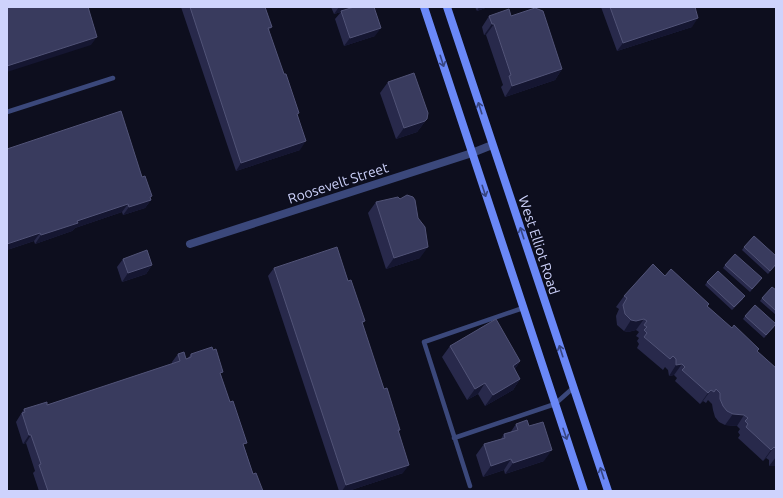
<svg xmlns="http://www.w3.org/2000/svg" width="783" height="498" viewBox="0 0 783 498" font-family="Ubuntu,sans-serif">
<rect width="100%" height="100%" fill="#0d0e1e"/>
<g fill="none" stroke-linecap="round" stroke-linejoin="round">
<path stroke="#3b487b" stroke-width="4.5" d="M7,112l106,-34
M454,438l101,-34 18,-16
M470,486l-46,-144 99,-34"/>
<path stroke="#3b487b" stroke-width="8" d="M190,244l282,-91 20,-8"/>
<path stroke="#6a88f7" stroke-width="8" d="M424,7l160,484
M447,7l161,484"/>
</g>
<path fill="#28294b" d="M181,7h84l7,20 -3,3 28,86 3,34 -64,21z
M331,7h43l1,29 -31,10 -9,-27 6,-7 -7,2z
M475,7h13l-11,4z
M601,7h94l-3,20 -75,24z
M489,16h22l51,53 -7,11 -50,17 -4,-10 2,-2 -17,-50h-2l-2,-8z
M388,82l39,37 -10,13 -21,7 -16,-46z
M142,177l9,23 -6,8 -22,7 -1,-3 -47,16 -3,3 -37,13 -1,-3 -27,9z
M376,202l44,56 -34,11 -18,-56z
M744,247l32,18 -8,9 -26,-24z
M123,259l29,6 -6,9 -24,8 -5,-15z
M725,265l37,13 -12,14 -27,-24z
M274,268l74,13 17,40 -3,3 22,65 16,41 -2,2 5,41 -55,18h-9l-71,-215z
M665,276l42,30 69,62v99l-1,-1h-6v-6l-3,-2 -3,3 -25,-23 2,-3 -2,-3 2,-3 -3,-3 -12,-1 -6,-3 -4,-5 -2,-7 -1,-6 -4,-4 -2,3 -3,-2 -3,3 -25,-23 2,-3 -3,-3 -5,1 -1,-6 -3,-3 -2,3 -26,-22 2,-4 -2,-3 2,-3 -3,-2 3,-4 -3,-2 -8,2 -4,-1 -7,-6 -1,-9 3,-7 -3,-2 8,-11z
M707,282l36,17 -11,11 -27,-25z
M776,290v25l-16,-14 2,-3z
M745,316l29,11 -10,11 -21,-19z
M450,346l70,15 -5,8 5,10 -7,11 -28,16 -7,-12 -11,6 -25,-43z
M178,354l8,5 2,-1 3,-4 30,21 32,99 10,17h-224l-6,-18 2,-2 -9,-28 -3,1 -7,-22 8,-13 23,-4 125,-41v-2z
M516,424l13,2 15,35 -39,13 -1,-4 -21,7 -7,-22 8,-11 17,-5 3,-5 6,-1z"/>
<path fill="#151631" d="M339,7h17l-15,4v1l-7,2z
M479,7h9l-11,4z
M698,18l-6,9 -75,24 6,-8z
M492,24h2l-8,11h-2z
M381,28l-6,8 -31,10 6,-8z
M97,37l-6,8 -84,27v-6z
M562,69l-7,11 -50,17 7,-11z
M427,119l-10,13 -21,7 8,-11z
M306,141l-6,9 -64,21 5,-8z
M152,196l-3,4h2l-6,8 -22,7 6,-8z
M128,204l-6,8 -47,16 -3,3 -37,13 6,-9 36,-14z
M40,233l-6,8 -27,9v-6z
M428,247l-8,11 -34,11 8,-11z
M152,265l-6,9 -24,8 6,-9z
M644,319l-8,11 -8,2 -4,-1 7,-11z
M520,361l-7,11v-6z
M682,364l-8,11 -5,1 7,-11z
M520,379l-7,11 -28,16 8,-11z
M485,383l-7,11 -11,6 8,-11z
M711,390l-8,11 -3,3 8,-11z
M733,414l11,1 -7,11 -12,-1z
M29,435h2l-5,8 -3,1z
M774,447l-8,11 -3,3 8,-11z
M552,450l-8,11 -39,13 8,-11z
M776,457v8l-1,1h-6z
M511,459l-7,11 -21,7 8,-11z
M409,465l-6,8 -55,18h-6l4,-6z"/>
<path fill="#393b5e" stroke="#515377" d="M7,7h81l9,30 -90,29z
M190,7h75l7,20 -4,1 16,46h2l13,39 -2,1 9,27 -65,22z
M354,7h20l7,21 -31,10 -9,-27z
M610,7h85l3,11 -75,25z
M535,8l8,3 19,58 -50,17 -3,-10 2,-1 -17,-51h-2l-3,-8 20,-7 2,7z
M414,73l14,40 -1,6 -2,2 -21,7 -16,-46z
M121,111l21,66 3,-1 7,20 -2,1 1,3 -22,7 -1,-3 -51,17 1,2 -37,12 -1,-2 -33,11v-95z
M407,195l6,2 2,3 3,18 7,9 3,20 -34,11 -18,-56 22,-5 2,2z
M754,236l22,20v8l-6,7 -26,-24z
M337,247l11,34 3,-1 14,41 -3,1 22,67 3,-1 13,42h-2l11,35 -63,20 -72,-217z
M147,250l5,15 -24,8 -5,-14z
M735,254l27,24 -10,11 -27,-24z
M653,264l12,12 6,-7 38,35 -2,2 25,22 2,-3 25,24 -2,2 19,17v81l-2,-2 -3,3 -25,-23 2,-3 -3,-3 3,-3 -4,-3 -11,-1 -6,-3 -4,-5 -3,-7v-6l-4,-4 -2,3 -3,-2 -3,3 -26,-23 3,-3 -3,-3 -6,1v-6l-3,-3 -3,3 -26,-22 3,-4 -3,-3 3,-3 -3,-2 3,-4 -3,-2 -8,2 -5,-1 -6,-6 -2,-9 4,-7 -3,-2z
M718,271l27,25 -11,11 -27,-25z
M772,287l4,3v21l-14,-13z
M755,305l21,19 -10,11 -21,-19z
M496,319l24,42 -7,5 7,13 -27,16 -8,-12 -10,6 -25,-43z
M212,347l1,3 3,-1 7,23 -3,1 10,29 3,-1 14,42 -4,1 10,30 3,-1 7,18h-215l-9,-26 2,-1 -10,-29h-2l-7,-22 3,-1 -1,-3 23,-7v3l133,-44 -2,-7 6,-2 2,7 5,-2v-3z
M527,420l2,6 14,-4 9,28 -39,13 -2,-4 -20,7 -7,-22 21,-6 -1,-4 14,-4 -2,-6z"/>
<defs><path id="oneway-shaft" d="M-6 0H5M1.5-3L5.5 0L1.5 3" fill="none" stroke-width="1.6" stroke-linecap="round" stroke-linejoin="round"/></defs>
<g stroke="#374580">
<use href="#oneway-shaft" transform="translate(442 61) rotate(72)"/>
<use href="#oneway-shaft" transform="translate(480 108) rotate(-108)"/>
<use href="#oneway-shaft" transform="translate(484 191) rotate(72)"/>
<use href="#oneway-shaft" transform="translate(522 233) rotate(-108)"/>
<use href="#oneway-shaft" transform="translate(561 351) rotate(-108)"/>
<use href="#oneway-shaft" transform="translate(565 434) rotate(71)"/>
<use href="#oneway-shaft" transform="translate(602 473) rotate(-108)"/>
</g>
<g text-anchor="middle" stroke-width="3" stroke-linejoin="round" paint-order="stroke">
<g font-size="14" fill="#ced3fc" stroke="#0d0e1e">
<text transform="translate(338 183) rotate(-18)" y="5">Roosevelt Street</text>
<text transform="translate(539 245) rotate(72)" y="5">West Elliot Road</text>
</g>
</g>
<rect width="783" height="498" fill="none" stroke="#ced3fc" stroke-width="16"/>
</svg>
